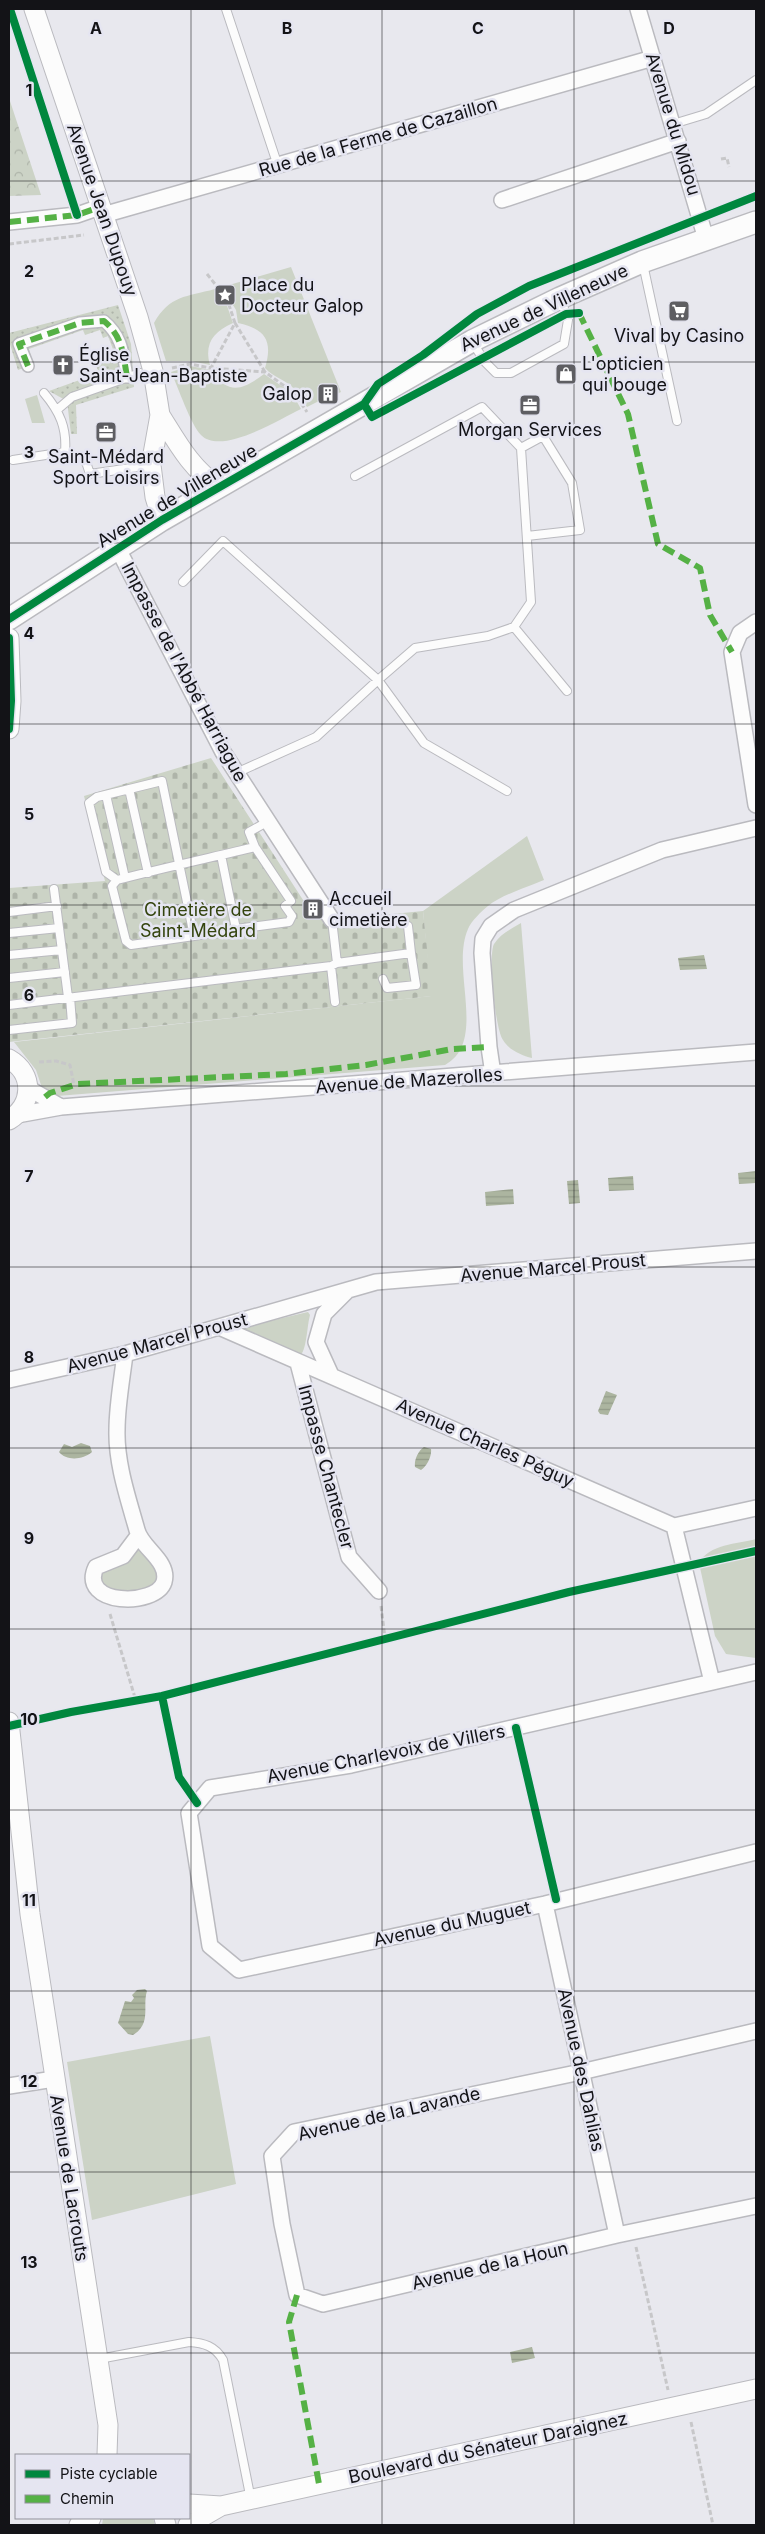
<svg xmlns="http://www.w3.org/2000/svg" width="765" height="2534" viewBox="0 0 765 2534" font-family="Inter,sans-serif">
<defs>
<pattern id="forest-crowns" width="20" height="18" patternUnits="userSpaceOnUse" patternTransform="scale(1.25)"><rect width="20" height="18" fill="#ccd3c6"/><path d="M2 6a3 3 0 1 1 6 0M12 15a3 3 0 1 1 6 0" fill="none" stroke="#aeb4a9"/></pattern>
<pattern id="cemetery-stones" width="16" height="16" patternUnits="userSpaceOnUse" patternTransform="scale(1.25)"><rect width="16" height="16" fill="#ccd3c6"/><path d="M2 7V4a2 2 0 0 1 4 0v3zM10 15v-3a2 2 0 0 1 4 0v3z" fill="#aeb4a9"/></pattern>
<pattern id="park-dots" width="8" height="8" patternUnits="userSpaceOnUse" patternTransform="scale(1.25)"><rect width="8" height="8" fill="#ccd3c6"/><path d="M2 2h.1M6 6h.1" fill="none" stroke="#aeb4a9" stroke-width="1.8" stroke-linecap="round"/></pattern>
<pattern id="water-rules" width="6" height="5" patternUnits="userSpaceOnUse" patternTransform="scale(1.25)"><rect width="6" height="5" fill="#acb5a0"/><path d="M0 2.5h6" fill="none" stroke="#939b89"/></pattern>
</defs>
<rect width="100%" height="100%" fill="#e8e8ee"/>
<path fill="#ccd3c6" d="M291,267l50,125 -9,4 -2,-6 -6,2 1,6 -18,9c-4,-5 -7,-12 -12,-17 -8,-10 -21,-12 -30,-22 8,-27 1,-39 -27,-45l-2,-13 -14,-23z
M215,289l10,11 8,23c-20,9 -29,21 -23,42l-19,-4h-25l-12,-38c16,-28 32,-26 61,-34z
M190,366l22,4c16,26 31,20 52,4l28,19 9,16c-21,10 -80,47 -100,26 -10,-10 -23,-48 -30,-63z
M37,395l8,28h-13l-7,-24z
M527,836l17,44c-16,7 -43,15 -56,26 -6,5 -17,15 -20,23 -18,41 20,112 -23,136l-388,31 -15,-8 -6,-18 -22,-28 417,-46 -8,-85z
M521,923l11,135c-11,-3 -23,-8 -29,-18 -8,-11 -15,-85 -9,-96 6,-10 17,-15 27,-21z
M308,1312l2,3c-3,11 -3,32 -9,40l-58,-25 2,-3z
M756,1539v119l-30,-4 -11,-18 -16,-73c10,-19 38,-19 57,-24z
M138,1546l19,24 3,9 -7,8 -35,8 -17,-7 -3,-12 5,-9z
M210,2036l26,148 -144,36 -25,-158z
M103,2518h50l2,7h-53z"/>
<path fill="url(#forest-crowns)" d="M9,98l32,97 -32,1z"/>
<path fill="url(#cemetery-stones)" d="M211,758l94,145 11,-6 16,23 91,-9 9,85 -423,46v-154l96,-7 -21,-85z"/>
<path fill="url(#park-dots)" d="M118,305l13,39 3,43 -58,18 1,29h-6l-4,-33 -18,-10 50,-18 -5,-13 20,-8 -6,-16 -5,2 -3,-8 -15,5 -2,-5 -54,19 4,15 -15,6 -9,-29v-8z"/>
<path fill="url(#water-rules)" d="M704,955l3,14 -27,1 -2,-12z
M756,1171v12l-17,1 -1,-11z
M633,1176l1,14 -25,1 -1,-13z
M578,1180l2,23 -11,1 -2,-23z
M513,1189l1,15 -28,2 -1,-14z
M606,1391l11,4 -9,20 -8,-1 -2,-3z
M81,1443l9,3 2,6c-9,8 -26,9 -33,0l5,-8 8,3z
M424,1447l7,2c1,7 -4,17 -10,21l-6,-3c-1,-7 3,-16 9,-20z
M145,1989l2,2c-5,15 5,32 -14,44l-5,-1 -10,-11 7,-22 6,1 3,-4 -2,-3 5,-5z
M532,2347l3,11 -23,5 -2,-11z"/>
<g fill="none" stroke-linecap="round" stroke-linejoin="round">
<g stroke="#bababf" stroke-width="10">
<path id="service" d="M226,9l52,157
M673,124l33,-10 50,-34
M643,264l34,157
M473,343l12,19 11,11h15l53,-29 4,-24 -7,-20
M44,393c16,19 23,35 21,59
M58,409l14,-12 68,-24
M521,448l22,-12 29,47 8,47 -53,6
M13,460l52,-8 21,10 4,12 61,-9
M355,476l127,-69 39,41 10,154 -17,25
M183,582l40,-41 155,139 37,-32 73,-12 26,-9 53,64
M236,773l80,-36 62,-57 46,63 83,48
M129,789l19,84
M106,795l19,83
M117,880l-5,6 14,55 5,4 63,-9 -32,-155 -65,16 -8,6 17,69 11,8c45,-12 92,-22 138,-33
M54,889l14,108
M9,912l48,-6
M332,920l5,43
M408,926l3,27
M236,929l53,-7 3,-6 -7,-10 6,-5 -36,-54 -6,-15 18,-10
M9,933l50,-5
M194,936l42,-7 -15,-74
M9,955l53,-5
M331,966l4,36
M9,978l56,-6
M9,1005l322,-39 6,-3 74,-10 5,32 -29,3 -4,-9
M9,1030l63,-7 -2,-26
M99,2359l90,-17c15,1 26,4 34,18l28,140"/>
</g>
<g stroke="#bababf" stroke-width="14">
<path id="pedestrian" d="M28,366l-9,-22 61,-21 24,-2c19,16 19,33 23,56"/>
</g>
<g stroke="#bababf" stroke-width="18">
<path id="minor" d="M638,9l68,230
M502,200l176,-59
M103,215l550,-157
M9,222l68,-7 23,-8
M118,549l105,203 109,168
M756,622l-16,11 -8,19 24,153
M493,1074l-4,-27 -7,-94 1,-14 8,-13 23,-16 148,-60 94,-22
M28,1088l33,19
M17,1115l44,-8 695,-55
M219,1327l455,199 82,-18
M125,1354c-3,25 -8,51 -8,76 -1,33 11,68 20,100 4,18 33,31 27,52 -8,25 -86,24 -68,-15l27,-11 15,-20
M298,1363l51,194 30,34
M331,1375l-15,-33 8,-28 23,-23
M9,1380l116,-26 251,-72 380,-31
M674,1526l38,156
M756,1672l-405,93 -141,23 -21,25 21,133 29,24 306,-66 211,-52
M545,1904l72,331
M756,2031l-175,41 -287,60 -22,24 10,68 15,71 26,9 294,-69 139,-29
M9,2086l45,-7"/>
</g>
<g stroke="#bababf" stroke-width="21">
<path id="tertiary" d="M34,9l104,308 15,54 7,44 -9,50 4,32 7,23
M160,415c17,27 31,54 59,72
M9,638l2,63 -2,28
M9,1059c26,15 24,46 0,61
M9,1722l21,192 78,511 -1,30
M189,2504l32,2 535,-117
M164,2518l2,7
M79,2525l12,-7
M188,2525l33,-19"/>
</g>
<g stroke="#bababf" stroke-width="24">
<path id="secondary" d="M9,619l153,-99 310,-179 88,-43 82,-36 114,-40"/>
</g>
<path stroke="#c7c7c9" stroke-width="3" stroke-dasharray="5 2.5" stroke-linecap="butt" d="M721,159l6,-1 2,9
M9,244l75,-9
M207,274l20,25 8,24 -24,45
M235,323l30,49
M172,368l18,-4 21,4 54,4 29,21 13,19
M39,1062l17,-1 14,4 4,20
M381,1606l4,32
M110,1614l26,87
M636,2247l32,143
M691,2422l22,103"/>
<use href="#service" stroke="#fcfcfc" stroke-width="8"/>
<use href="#pedestrian" stroke="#fcfcfc" stroke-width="11"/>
<use href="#minor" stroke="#fcfcfc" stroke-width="15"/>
<use href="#tertiary" stroke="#fcfcfc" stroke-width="19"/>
<use href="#secondary" stroke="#fcfcfc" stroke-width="21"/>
<path stroke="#55b145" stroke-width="6" stroke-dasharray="12 6" stroke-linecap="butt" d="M9,222l68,-7 23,-8
M579,313l49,101 30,130 42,24 10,47 22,37
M28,366l-9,-22 61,-21 24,-2c19,16 19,33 23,56
M45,1097l5,-4 27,-9 209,-10 80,-9 86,-16 37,-2
M297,2295l-8,27 30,162"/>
<g stroke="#e5e5f1" stroke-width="11">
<path id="cycleway" d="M10,9l67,206
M364,404l8,13 194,-103 13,-1
M9,619l153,-99 190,-109 12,-7 14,-20 45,-29 54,-41 52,-28 227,-90
M9,638l2,63 -2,28
M162,1696l17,81 18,26
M9,1726l62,-14 91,-16 407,-104 187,-41
M516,1728l40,171"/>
</g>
<use href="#cycleway" stroke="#00873e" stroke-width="8"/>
</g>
<path fill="none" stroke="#131317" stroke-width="1" stroke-opacity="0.55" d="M191,9v2516M382,9v2516M574,9v2516M9,181h747M9,362h747M9,543h747M9,724h747M9,905h747M9,1086h747M9,1267h747M9,1448h747M9,1629h747M9,1810h747M9,1991h747M9,2172h747M9,2353h747"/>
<defs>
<g id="sight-square" transform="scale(1.125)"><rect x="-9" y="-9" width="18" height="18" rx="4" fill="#5e5e62" stroke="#e5e5f1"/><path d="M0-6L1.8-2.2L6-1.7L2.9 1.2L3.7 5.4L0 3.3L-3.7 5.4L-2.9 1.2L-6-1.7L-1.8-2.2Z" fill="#fff"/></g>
<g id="supermarket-square" transform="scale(1.125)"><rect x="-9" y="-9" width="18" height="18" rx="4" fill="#5e5e62" stroke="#e5e5f1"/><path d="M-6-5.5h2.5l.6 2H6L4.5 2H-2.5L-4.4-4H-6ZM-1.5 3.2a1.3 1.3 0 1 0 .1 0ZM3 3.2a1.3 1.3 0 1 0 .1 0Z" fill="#fff"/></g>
<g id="church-square" transform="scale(1.125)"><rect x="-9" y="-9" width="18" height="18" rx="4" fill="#5e5e62" stroke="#e5e5f1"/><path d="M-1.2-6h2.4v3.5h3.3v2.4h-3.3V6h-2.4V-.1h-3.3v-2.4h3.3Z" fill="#fff"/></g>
<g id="shop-square" transform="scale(1.125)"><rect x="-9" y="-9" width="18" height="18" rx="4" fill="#5e5e62" stroke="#e5e5f1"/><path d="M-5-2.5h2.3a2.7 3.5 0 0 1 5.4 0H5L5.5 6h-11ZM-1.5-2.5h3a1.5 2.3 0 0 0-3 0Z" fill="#fff"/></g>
<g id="building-square" transform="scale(1.125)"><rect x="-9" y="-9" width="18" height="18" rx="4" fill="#5e5e62" stroke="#e5e5f1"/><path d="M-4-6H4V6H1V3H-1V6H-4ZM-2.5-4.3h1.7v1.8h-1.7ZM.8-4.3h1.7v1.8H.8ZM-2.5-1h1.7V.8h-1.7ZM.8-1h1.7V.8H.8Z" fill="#fff"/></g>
<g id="office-square" transform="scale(1.125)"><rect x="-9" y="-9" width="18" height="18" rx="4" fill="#5e5e62" stroke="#e5e5f1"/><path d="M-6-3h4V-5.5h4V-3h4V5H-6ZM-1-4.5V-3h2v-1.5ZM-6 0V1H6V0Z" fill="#fff"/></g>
</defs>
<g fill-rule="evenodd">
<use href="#sight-square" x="225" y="295"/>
<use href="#supermarket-square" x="679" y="311"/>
<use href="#church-square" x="63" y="365"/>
<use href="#shop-square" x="566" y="374"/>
<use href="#building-square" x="328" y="394"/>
<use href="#office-square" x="530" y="405"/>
<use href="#office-square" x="106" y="432"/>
<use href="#building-square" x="313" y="909"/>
</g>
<g text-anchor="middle" stroke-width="5" stroke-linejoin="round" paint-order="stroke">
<g font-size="18" fill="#131317" stroke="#e5e5f1">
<text transform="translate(673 124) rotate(73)" y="6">Avenue du Midou</text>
<text transform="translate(378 137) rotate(-16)" y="6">Rue de la Ferme de Cazaillon</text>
<text transform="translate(102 210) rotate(71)" y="6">Avenue Jean Dupouy</text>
<text transform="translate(544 308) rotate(-25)" y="6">Avenue de Villeneuve</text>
<text transform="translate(177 496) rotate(-31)" y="6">Avenue de Villeneuve</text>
<text transform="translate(184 672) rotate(62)" y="6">Impasse de l'Abbé Harriague</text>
<text transform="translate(409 1081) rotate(-4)" y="6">Avenue de Mazerolles</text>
<text transform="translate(553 1268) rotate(-5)" y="6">Avenue Marcel Proust</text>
<text transform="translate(157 1343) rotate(-15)" y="6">Avenue Marcel Proust</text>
<text transform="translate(485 1443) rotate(24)" y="6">Avenue Charles Péguy</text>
<text transform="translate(326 1467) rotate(75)" y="6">Impasse Chantecler</text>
<text transform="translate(386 1754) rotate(-11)" y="6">Avenue Charlevoix de Villers</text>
<text transform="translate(452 1924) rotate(-12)" y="6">Avenue du Muguet</text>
<text transform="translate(581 2070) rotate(78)" y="6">Avenue des Dahlias</text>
<text transform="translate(389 2114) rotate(-13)" y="6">Avenue de la Lavande</text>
<text transform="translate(69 2178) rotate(81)" y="6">Avenue de Lacrouts</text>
<text transform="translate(490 2266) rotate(-13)" y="6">Avenue de la Houn</text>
<text transform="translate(488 2448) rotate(-12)" y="6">Boulevard du Sénateur Daraignez</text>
</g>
<g font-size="18" fill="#131317" stroke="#e5e5f1" text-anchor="start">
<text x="241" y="291">Place du<tspan x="241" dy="21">Docteur Galop</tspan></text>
<text x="679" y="342" text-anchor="middle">Vival by Casino</text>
<text x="79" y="361">Église<tspan x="79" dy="21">Saint-Jean-Baptiste</tspan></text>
<text x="582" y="370">L'opticien<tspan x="582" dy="21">qui bouge</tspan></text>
<text x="312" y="400" text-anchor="end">Galop</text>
<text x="530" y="436" text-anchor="middle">Morgan Services</text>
<text x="106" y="463" text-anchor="middle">Saint-Médard<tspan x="106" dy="21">Sport Loisirs</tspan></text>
<text x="329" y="905">Accueil<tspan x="329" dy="21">cimetière</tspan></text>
</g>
<g font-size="18" fill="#34440e" stroke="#e5e5f1">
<text x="198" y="916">Cimetière de<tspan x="198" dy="21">Saint-Médard</tspan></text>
</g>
</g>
<g font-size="16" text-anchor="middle" font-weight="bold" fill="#131317" stroke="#e5e5f1" stroke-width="5" stroke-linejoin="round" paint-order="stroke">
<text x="96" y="34">A</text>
<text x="287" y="34">B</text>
<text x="478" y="34">C</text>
<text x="669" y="34">D</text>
<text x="29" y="96">1</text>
<text x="29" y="277">2</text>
<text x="29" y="458">3</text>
<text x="29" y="639">4</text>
<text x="29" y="820">5</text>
<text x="29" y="1001">6</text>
<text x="29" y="1182">7</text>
<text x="29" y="1363">8</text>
<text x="29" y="1544">9</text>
<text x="29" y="1725">10</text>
<text x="29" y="1906">11</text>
<text x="29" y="2087">12</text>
<text x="29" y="2268">13</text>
</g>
<rect width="765" height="2534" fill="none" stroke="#131317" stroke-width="20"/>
<rect x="15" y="2454" width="175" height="65" fill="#e5e5f1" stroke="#91919a"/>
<rect x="25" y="2470" width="25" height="8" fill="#00873e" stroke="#91919a"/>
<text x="60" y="2479" font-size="15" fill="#131317">Piste cyclable</text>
<rect x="25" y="2495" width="25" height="8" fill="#55b145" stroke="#91919a"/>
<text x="60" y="2504" font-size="15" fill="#131317">Chemin</text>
</svg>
